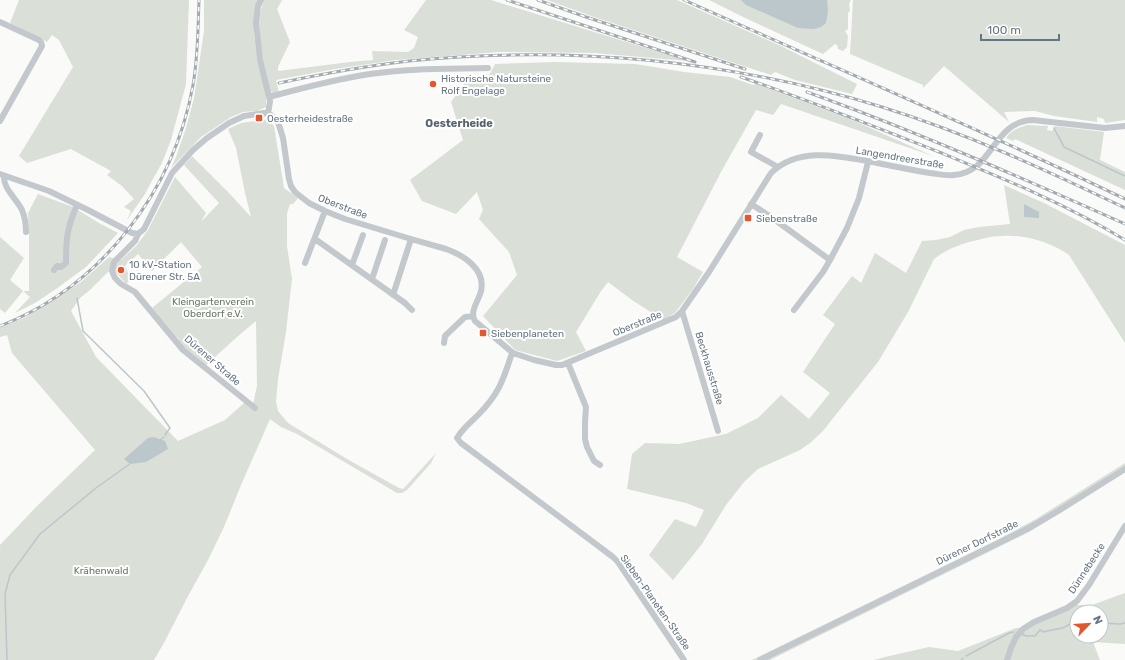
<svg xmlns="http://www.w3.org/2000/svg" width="1125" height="660" viewBox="0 0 1125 660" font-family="Rubik,sans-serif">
<rect width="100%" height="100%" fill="#fafaf8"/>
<path fill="#dadfd7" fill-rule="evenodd" d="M19,0h170l-3,84 -15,56 -9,23 -8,14 -9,17 -18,26 4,-9 -7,-4 10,-8 -12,-13 -15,-11 4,-4 -40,-22 -44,14 -8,-7 54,-89 -14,-27 -7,-5 -5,7 -37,-19z
M204,0h54l-4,16v18l3,25 9,35v13l-9,4 -14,1 -12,5 -30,20 -30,31 5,-11 10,-29 8,-30 10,-67z
M264,0h18l-5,9 13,33 -12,25v4l72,-9 23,-2 -1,-9 36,1 6,-4 4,-11 -14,-7 6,-8 16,-22h65l197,61 -94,-8 -95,-1 -103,8 -61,9 -59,11 3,13c-4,1 -6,1 -10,-3l-6,-29 -3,-23 -1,-22z
M547,0h130l102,45 78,39 -5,10 -57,-14 -20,-8 -4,3 -177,-58z
M709,0h142l-2,4 1,7 -2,2v16l-3,2 3,5 -1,11 -4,4 -5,-2 -1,-4 -2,-1 -12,10 -82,-38z
M853,0h272v120l-20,3 -1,-4 -7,-2v5l-43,-6 -19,-5 -31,1 5,10 -65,-56 -21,22v-3l-73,-31z
M555,62l80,2 49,8 46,5 23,8 3,-1 94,35 83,37 -152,-52 -8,11 -17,-5 -35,62 -44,85 26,15 -10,17 -18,24 -12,7 -31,-20 -24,-18 -7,9 -25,41 10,19 -29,10 -42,-11 -32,-34 34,-41 -8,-23 -30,-33 4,-9 -6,-18 -21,22 -34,-13 -12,-21 53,-40 -12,-38 19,-26 8,5 9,-2 8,-15z
M268,119l6,7 10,62 14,10 -5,6h-3l-3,9v33l5,33 -6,53 -8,47 -2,23 2,9 10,12 59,36 52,29 4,1 3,-3 30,-33 -5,10 -24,27 -5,3h-5l-100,-59 -16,-7 -11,-8 -29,66 -17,42 -16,33 -21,38 -22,43 -11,19h-154v-115l37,-39 58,-56 -83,-97 -5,-18 -7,2v-9l26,-11 55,-35 28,-25 12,3 16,-15 11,-15 27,-53 31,36 -5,9 18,-19 -35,-38 8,-9 38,38 21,23 -6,-24 -9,-45 -8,-19 13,-6zM181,242l21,25 -50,41 24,30 1,-1 2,2 -1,1 10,11 18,14 31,-28 19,-16 1,65 -4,18 -9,-1 -19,17 -47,21 -82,-84 -25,-46 9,-13 10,-8 19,-19h6l11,13 5,-4 -6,-14 13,-12 14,17zM154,437l7,3 -15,22h-5z
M1027,125l21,1 -1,4 5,1 3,-5 49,6 -4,28 25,12v18l-110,-51 -2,2 -7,-3c5,-8 12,-10 21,-13z
M1004,185l40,18 81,42v98l-56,-88c-18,-13 -46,-21 -68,-19 -10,0 -19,3 -28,5 -15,4 -28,9 -39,18l-26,53 -30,50 -56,70 -12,11 -10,7 -42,19 -14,13 -18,23 -24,39 -29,36 -24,-25 26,-36 21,8 8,-17 -18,-7 -59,-14 5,-35 13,-11 34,1 47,-10 32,-16 23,-23 28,24 21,-26 -27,-21 32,-48 -12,-9 29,-39 9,7 14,-30 31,20 16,-32 14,-1 14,-3 14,-7 15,-3 31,-3z
M38,194l35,13 26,16 19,10 -32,34 -30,22 -21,14 -20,10 15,-16 -7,-6 -18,22 -5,-4v-72l24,21 -14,22 13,11h6v-56l-1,-22z
M1125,463v9l-66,42 -30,18 -259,128h-18l243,-119 41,-22z
M1125,593v51l-32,-2 7,18h-226l11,-3 44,-10 29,4 58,-23 12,-1 47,-22h17zM1077,612h24v24h-24z"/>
<path fill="#bbc7cb" d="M741,0h86l1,11 -2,12 -5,4 -7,2 -16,-1 -52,-23z
M1024,204l15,8v6l-15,-1z
M154,437l11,4 3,8 -22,13 -16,2 -6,-5 24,-21z"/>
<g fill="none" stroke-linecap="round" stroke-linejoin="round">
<path stroke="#bbc7cb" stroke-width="1.5" d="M1054,128c3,7 7,12 10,19l61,29
M77,298l6,33 61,60 26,37 -5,7
M159,441l5,-4
M1101,623l19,1 5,-1
M1022,634l4,2h9l5,-6 4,2 3,-1 16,-3 7,-4h7
M966,656l43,-23 5,-1
M7,660l-2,-66 5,-19 30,-41 56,-46 35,-25
M961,660l2,-2"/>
<path stroke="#c3c8cc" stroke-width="6" d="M261,0l-3,6 -2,16 4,38 10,41 -2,13
M0,22l39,18 2,2 1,4 -42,75
M269,97c33,-9 67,-18 101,-23 39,-6 79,-5 118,-6
M760,135l-9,17 27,15
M0,174l49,17 39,19 44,23 6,1 6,-5 28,-56 21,-23 14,-12 22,-15 15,-7 20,-3 7,2 7,7 5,16 6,41 2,7 4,6 14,11 16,8 20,8 66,20 35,10c17,6 40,20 35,42 -2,9 -12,21 -6,30l38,32 21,7 22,5h6l114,-48 6,-6 27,-39 62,-99c27,-27 69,-17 102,-11 19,4 38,8 57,11 8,1 16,3 24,2 40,-3 38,-54 79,-55l72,8 20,-2
M4,176c-1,13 13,23 18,34 3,7 4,14 4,22
M751,204l20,13 59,43
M138,234l-3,7 -21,21 -2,9 3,7 6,6 14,8 48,58 72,58
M315,239l90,64 7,7
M305,263l20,-52
M352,265l11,-30
M54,270l3,-4 4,1 5,-4c0,-25 1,-35 11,-58
M372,279l13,-39
M393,295l18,-56
M794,310l29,-38 7,-12 17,-32 12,-30 9,-36
M682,311l36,120
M444,343l1,-7 20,-19 8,-1
M513,353l-2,3c-8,25 -13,39 -33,59 -8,8 -15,13 -21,23l4,5 152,114 5,5 66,98
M568,363l18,44 -1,15v17l2,8 7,14 6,4
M760,660l269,-132 29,-17 67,-42
M1007,660l4,-12 5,-11 7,-8 11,-7 33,-14 10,-7 12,-16 36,-59"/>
<g stroke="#a2aab0" stroke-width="3">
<path id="rail" d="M507,0l188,62
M538,0l48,17 159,52
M684,0c148,66 296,129 441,199
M741,77c67,23 132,49 198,75 63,26 127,52 186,88
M279,83c43,-9 86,-17 130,-22 159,-16 320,-1 473,46 84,26 164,63 243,101
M807,92c108,39 213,85 318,132
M0,326c101,-39 174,-135 193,-241 5,-28 5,-57 6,-85"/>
</g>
<use href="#rail" stroke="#fff" stroke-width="1.5" stroke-dasharray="4.5" stroke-linecap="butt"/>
</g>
<g fill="#e4572e" stroke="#fff" stroke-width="1.5">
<circle cx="433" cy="84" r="4"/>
<rect x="255" y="114" width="8" height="8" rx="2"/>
<rect x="744" y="214" width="8" height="8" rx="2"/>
<circle cx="121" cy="270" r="4"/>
<rect x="479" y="329" width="8" height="8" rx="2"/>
</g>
<g text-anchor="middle" stroke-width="4" stroke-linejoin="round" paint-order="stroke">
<g font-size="10" fill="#657683" stroke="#fff" text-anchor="start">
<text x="441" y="82">Historische Natursteine<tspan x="441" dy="12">Rolf Engelage</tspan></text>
<text x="267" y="122">Oesterheidestraße</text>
<text x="756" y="222">Siebenstraße</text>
<text x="129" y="268">10 kV-Station<tspan x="129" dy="12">Dürener Str. 5A</tspan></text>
<text x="491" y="337">Siebenplaneten</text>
</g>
<g font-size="10" fill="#657683" stroke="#fff">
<text transform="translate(900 157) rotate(10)" y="4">Langendreerstraße</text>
<text transform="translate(343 206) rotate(21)" y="4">Oberstraße</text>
<text transform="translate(637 323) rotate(-22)" y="4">Oberstraße</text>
<text transform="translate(213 360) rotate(41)" y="4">Dürener Straße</text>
<text transform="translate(710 368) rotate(73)" y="4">Beckhausstraße</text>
<text transform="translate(977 542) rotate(-26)" y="4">Dürener Dorfstraße</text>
<text transform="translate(1086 568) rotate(-57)" y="4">Dünnebecke</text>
<text transform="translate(656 602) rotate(55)" y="4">Sieben-Planeten-Straße</text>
</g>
<g font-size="10" fill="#687a64" stroke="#fff">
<text x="213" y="305">Kleingartenverein<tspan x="213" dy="12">Oberdorf e.V.</tspan></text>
<text x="101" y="574">Krähenwald</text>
</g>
<g font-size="11" font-weight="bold" fill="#57646e" stroke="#fff">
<text x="459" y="127">Oesterheide</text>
</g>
</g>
<g transform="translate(1089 624) rotate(65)"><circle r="19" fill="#ffffff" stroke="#c1c8cd"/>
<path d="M0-3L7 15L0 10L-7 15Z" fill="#e4572e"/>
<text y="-6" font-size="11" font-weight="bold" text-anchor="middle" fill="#657683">N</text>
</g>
<path d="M981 34v6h78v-6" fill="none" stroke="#657683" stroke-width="2"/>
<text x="987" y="34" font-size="12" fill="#657683" stroke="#ffffff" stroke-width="3" paint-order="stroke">100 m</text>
</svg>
